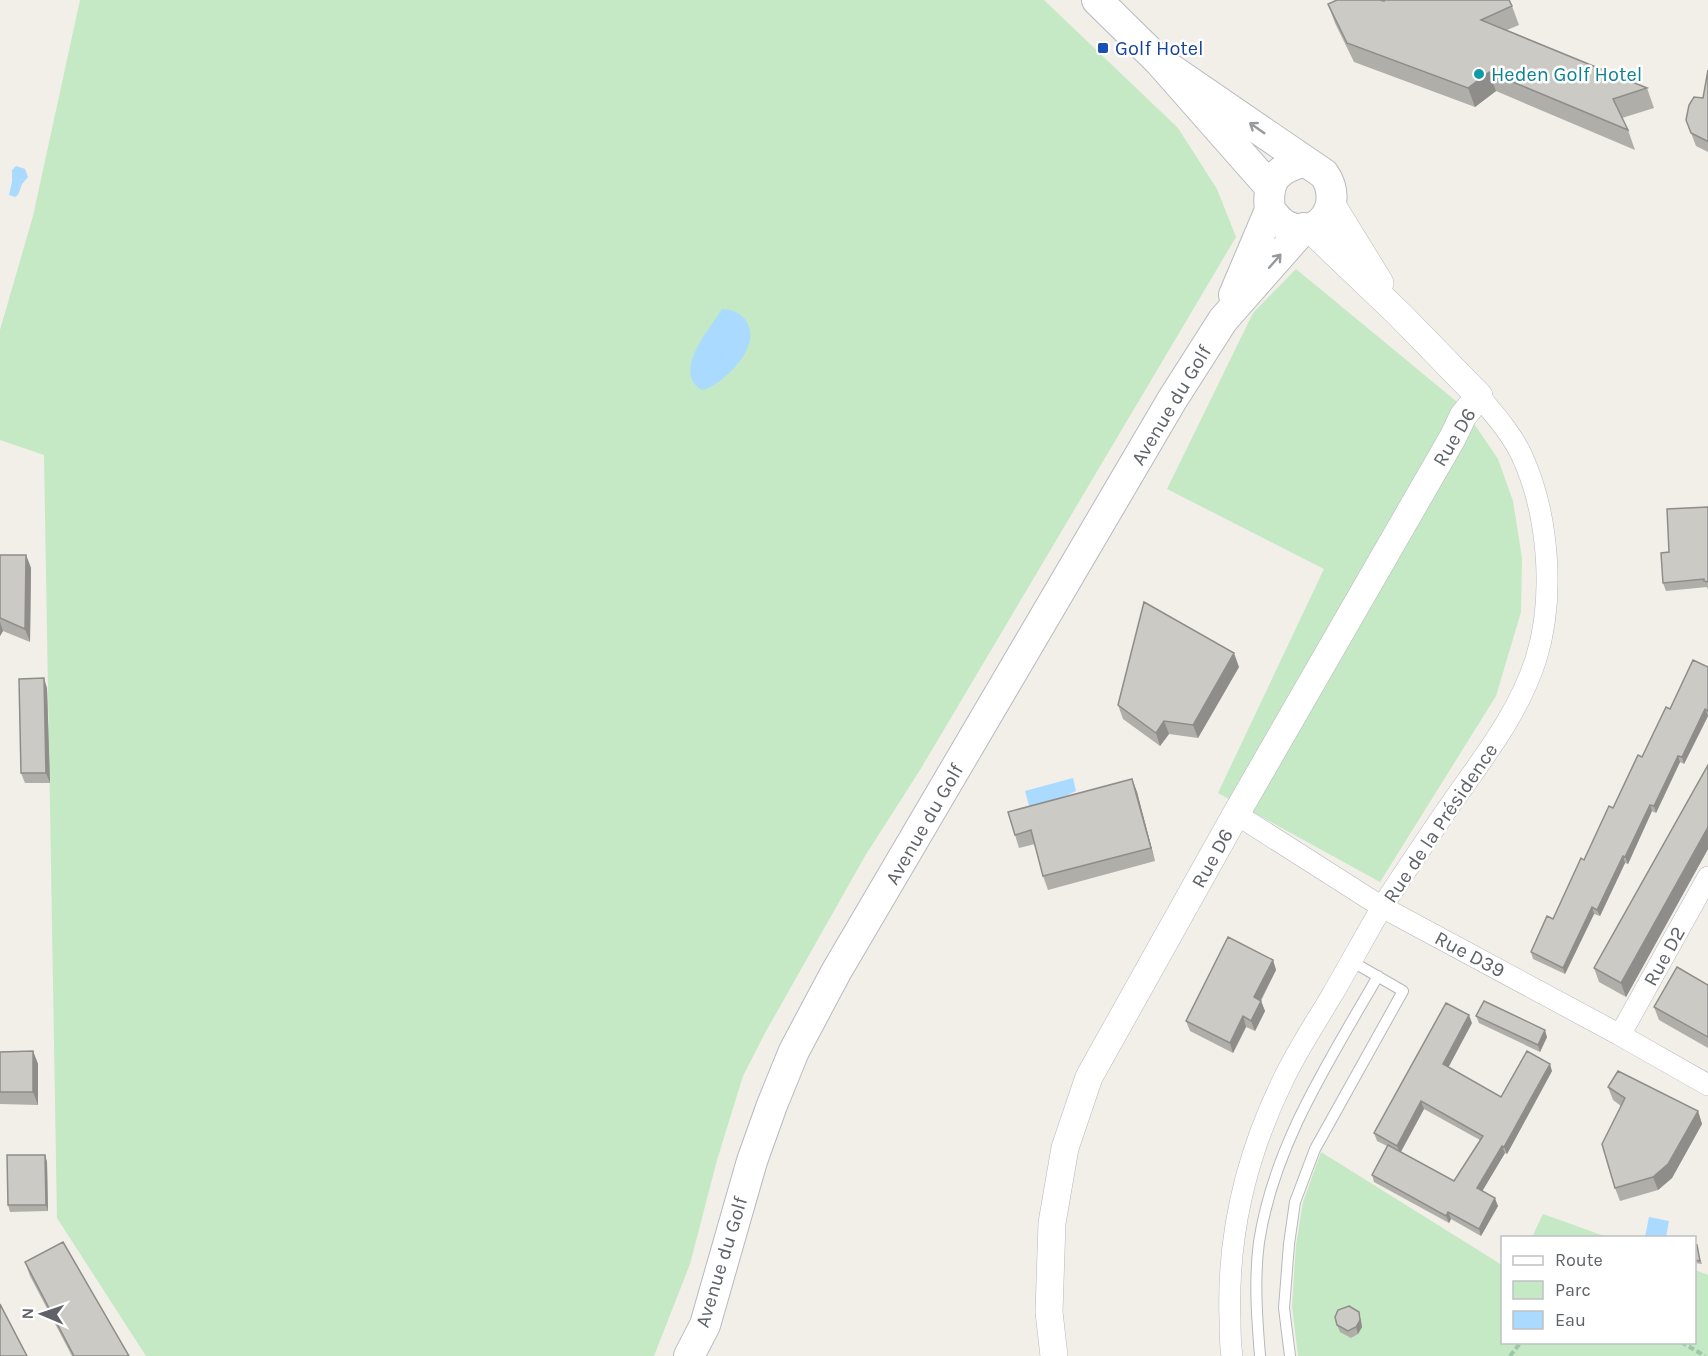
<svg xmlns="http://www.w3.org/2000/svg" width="1708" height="1356" viewBox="0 0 1708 1356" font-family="Karla,sans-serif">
<rect width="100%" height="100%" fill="#f1efe8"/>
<path fill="#c5e8c5" d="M80,0h964l134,128 39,61 19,48 -316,533 -55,86 -100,177 -22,43 -26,84 -27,104 -36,92h-508l-89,-138 -13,-763 -44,-15v-110l33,-114z
M1296,269l166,137 36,53 15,42 9,57 -1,54 -25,84 -116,186 -162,-89 106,-224 -157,-80 86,-176z
M1321,1152l181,113v77h192l1,-72 13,5v81h-410l-6,-50 4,-61 7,-43z
M1543,1214l64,23h-75z"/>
<path fill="#aadaff" d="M16,166l9,3 3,8 -6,7 -4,11 -3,2 -6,-2 3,-13v-12z
M722,309c22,0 35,20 25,40 -7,16 -28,37 -45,41 -31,-18 8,-61 20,-81z
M1073,778l3,13 -45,22 -6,-22z
M1649,1217l20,4 -3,16h-21z"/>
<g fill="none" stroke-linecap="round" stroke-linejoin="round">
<g stroke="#b5b8bc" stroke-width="12">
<path id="service" d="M1260,1356c-3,-38 -6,-76 -1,-114 15,-98 71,-182 119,-266
M1290,1356l-6,-48 5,-64 6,-42 20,-53 88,-158 -52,-30"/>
</g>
<g stroke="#b5b8bc" stroke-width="22">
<path id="minor" d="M1236,814l146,93 238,128 88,50
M1620,1035l88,-158
M1232,1356c-2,-12 -2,-25 -2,-37 -3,-84 17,-166 54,-241 14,-29 32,-56 48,-83 17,-29 33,-59 50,-88 20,-31 41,-62 62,-93 34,-50 73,-96 92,-155 19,-61 13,-144 -14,-203 -10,-22 -28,-42 -43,-60"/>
</g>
<g stroke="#b5b8bc" stroke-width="28">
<path id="tertiary" d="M1332,205l48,78
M1054,1356l-5,-44 3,-89 13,-75 24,-71 147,-263 217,-377 10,-21 16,-20 -79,-81 -91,-87"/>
</g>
<g stroke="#b6babf" stroke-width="32">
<path id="secondary" d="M1097,0l62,61 111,126
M1159,61l165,113c21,30 -5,67 -37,52 -7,-3 -12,-10 -17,-16 -4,-31 7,-41 35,-49
M1234,295l36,-85
M689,1356l16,-31 47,-164 20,-56 22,-54 42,-79 336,-572 51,-80 81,-92"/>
</g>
<path stroke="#9cc7a9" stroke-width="4" stroke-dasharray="6 3" stroke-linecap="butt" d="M1681,1342l24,14
M1510,1356l11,-14"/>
<use href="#service" stroke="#fff" stroke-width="10"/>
<use href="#minor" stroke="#fff" stroke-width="21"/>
<use href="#tertiary" stroke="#fff" stroke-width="27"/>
<use href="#secondary" stroke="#fff" stroke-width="30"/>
</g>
<path fill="#afaea9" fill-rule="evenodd" d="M1384,1l128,5 7,19 -12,5 140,58 7,20 -32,10 6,12 7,20 -139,-59 -21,16 -121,-45 -19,-39 -7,-19z
M1708,70v82l-12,-6 -10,-26 17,-22z
M1708,507v83l-1,-3 -41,4 -3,-8 6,-31z
M0,555h26l5,13 -1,74 -27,-11 -3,5z
M1239,667l-41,71 -29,-4 -9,12 -37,-27 -5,-14z
M1708,667v49l-24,48 -4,-2 -24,51 -4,-2 -24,53 -3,-1 -25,53 -6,-2 -29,60 -32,-15 -2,-7 22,-33 31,-59 86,-151z
M47,688l3,95h-25l-4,-10z
M1708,765v84l-82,148 -27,-15 -5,-14z
M1132,779l5,13 18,69 -107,29 -5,-14 -8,-32 -16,4 -4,-13z
M1273,960l3,10 -15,31 4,10 -10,20 -9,-4 -13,26 -43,-22 -4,-10z
M1708,985v63l-49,-28 -5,-13z
M1476,1016l71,21 -7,15 -61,-29z
M1472,1023l-24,44 53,30 51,-26 -45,83 -2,-1 -23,38 16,15 -17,30 -30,-17 -2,4 -75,-41 -2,-7 15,-29 -10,-5 -3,-8zM1424,1109l56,31 -26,41 -53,-29z
M33,1051l5,13v41l-38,-1v-52z
M1608,1087l90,24 4,13 -30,54 -14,12 -38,11 -5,-13 6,-82 -8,-6z
M45,1155l2,7 1,49 -38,1 -2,-7z
M1695,1244l7,20 -7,-1z
M25,1262l104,94h-57l-42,-80z
M1361,1319l1,8 -4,7 -7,4 -11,-6 -3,-7z"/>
<path fill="#8f8d8a" d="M1489,72l7,19 -21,16 -7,-19z
M26,555l5,13 -1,74 -5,-13z
M0,622l3,9 -3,5z
M1234,653l5,14 -41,71 -5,-13z
M44,678l3,10 3,95 -4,-10z
M1705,709l3,7 -24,48 -2,-7z
M1164,721l5,13 -9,12 -4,-13z
M1678,756l2,6 -24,51 -2,-7z
M1132,779l5,13 18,69 -4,-13z
M1650,805l2,6 -24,53 -3,-7z
M1708,827v22l-82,148 -5,-14z
M1623,856l2,7 -25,53 -3,-6z
M1592,907l2,7 -29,60 -2,-6z
M1273,960l3,10 -19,37 -3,-10z
M1261,1001l4,10 -10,20 -4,-10z
M1469,1015l3,8 -26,49 -3,-8z
M1243,1016l3,11 -13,26 -3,-10z
M1545,1030l2,7 -7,15 -2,-7z
M33,1051l5,13v41l-5,-13z
M1550,1064l2,7 -45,83 -3,-7z
M1421,1101l3,8 -24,44 -3,-7z
M1698,1111l4,13 -30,54 -14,12 -5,-13z
M1502,1146l3,7 -25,42 -3,-7z
M45,1155l2,7 1,49 -2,-6z
M1495,1198l3,8 -17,30 -2,-7z
M1448,1212l3,7 -2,4 -3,-7z
M1359,1312l3,15 -4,7 -2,-7z"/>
<path fill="#cccac5" stroke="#8f8d8a" stroke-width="1.5" d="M1337,0h43l4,1v-1h125l3,6 -31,14 166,68 -34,11 15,31 -139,-58 -21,16 -121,-45 -19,-39z
M1708,70v71h-1l-16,-8 -5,-13 3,-15 5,-8 9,1z
M1708,507v75l-4,-1v-2l-41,4 -2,-30 8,-1 -2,-43z
M0,555h26l-1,74 -25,-11z
M1144,602l90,51 -41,72 -29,-4 -8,12 -38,-28z
M1693,660l15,7v44l-3,-2 -23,48 -4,-1 -24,50 -4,-1 -25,52 -2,-1 -26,54 -5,-3 -29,61 -32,-16 16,-36 6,3 28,-61 3,2 25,-54 4,2 25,-53 4,2 24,-50 4,2z
M44,678l2,95h-25l-2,-94z
M1708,765v62l-87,156 -27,-15z
M1132,779l19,69 -108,28 -12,-46 -16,5 -7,-23z
M1228,937l45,23 -19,37 7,4 -10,20 -8,-5 -13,27 -44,-22z
M1677,967l31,18v52l-54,-30z
M1484,1001l61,29 -7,15 -62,-29z
M1446,1003l23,12 -26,49 58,33 26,-46 23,13 -46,83 -2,-1 -25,42 18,10 -16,31 -31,-17 -2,4 -74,-41 16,-30 66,36 29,-45 -62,-35 -24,45 -23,-13z
M33,1051v41h-33v-40z
M1618,1071l80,40 -30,53 -15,13 -38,11 -13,-44 23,-46 -17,-11z
M7,1155h38l1,50h-38z
M63,1242l66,114h-55l-49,-94z
M1695,1244l2,1 3,16 -5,-1z
M0,1304l27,52h-27z
M1349,1306l10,6 1,8 -4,7 -8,4 -11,-6 -2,-8 3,-7z"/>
<defs><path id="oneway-shaft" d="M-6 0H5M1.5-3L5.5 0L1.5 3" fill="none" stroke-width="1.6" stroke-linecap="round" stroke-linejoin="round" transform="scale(1.5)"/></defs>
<g stroke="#979a9d">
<use href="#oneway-shaft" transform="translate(1257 128) rotate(-145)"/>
<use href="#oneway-shaft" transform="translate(1275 261) rotate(-49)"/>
</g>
<rect fill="#1a4fb4" stroke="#fff" stroke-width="2" x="1097" y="42" width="12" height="12" rx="3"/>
<circle fill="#0f9aa8" stroke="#fff" stroke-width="2" cx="1479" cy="74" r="6"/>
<g text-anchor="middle" stroke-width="5" stroke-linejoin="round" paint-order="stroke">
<g font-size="20" fill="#164399" stroke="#fff" text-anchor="start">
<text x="1115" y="55">Golf Hotel</text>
</g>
<g font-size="20" fill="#0d838f" stroke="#fff" text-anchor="start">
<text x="1491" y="81">Heden Golf Hotel</text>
</g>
<g font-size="20" fill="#5f6368" stroke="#fff">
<text transform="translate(1171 405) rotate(-59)" y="7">Avenue du Golf</text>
<text transform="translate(1454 437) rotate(-59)" y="7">Rue D6</text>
<text transform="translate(1440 823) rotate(-56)" y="7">Rue de la Présidence</text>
<text transform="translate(924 824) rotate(-60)" y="7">Avenue du Golf</text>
<text transform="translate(1212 858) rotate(-61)" y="7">Rue D6</text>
<text transform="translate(1470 954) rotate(28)" y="7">Rue D39</text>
<text transform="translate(1664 956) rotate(-61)" y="7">Rue D2</text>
<text transform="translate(721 1262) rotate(-73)" y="7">Avenue du Golf</text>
</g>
</g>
<rect x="1501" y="1236" width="195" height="108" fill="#ffffff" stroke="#bfc1c3" stroke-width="1.5"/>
<rect x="1513" y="1256" width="30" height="9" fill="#ffffff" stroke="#bfc1c3" stroke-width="1.5"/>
<text x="1555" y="1266" font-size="18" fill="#5f6368">Route</text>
<rect x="1513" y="1281" width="30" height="18" fill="#c5e8c5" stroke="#bfc1c3" stroke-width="1.5"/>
<text x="1555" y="1296" font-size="18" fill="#5f6368">Parc</text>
<rect x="1513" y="1311" width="30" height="18" fill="#aadaff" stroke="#bfc1c3" stroke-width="1.5"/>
<text x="1555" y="1326" font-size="18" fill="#5f6368">Eau</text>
<g transform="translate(42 1314) rotate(272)" stroke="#ffffff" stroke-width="4.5" paint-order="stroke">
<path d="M0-4.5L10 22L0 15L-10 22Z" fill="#5f6368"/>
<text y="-9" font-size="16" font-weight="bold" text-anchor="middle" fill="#5f6368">N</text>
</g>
</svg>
